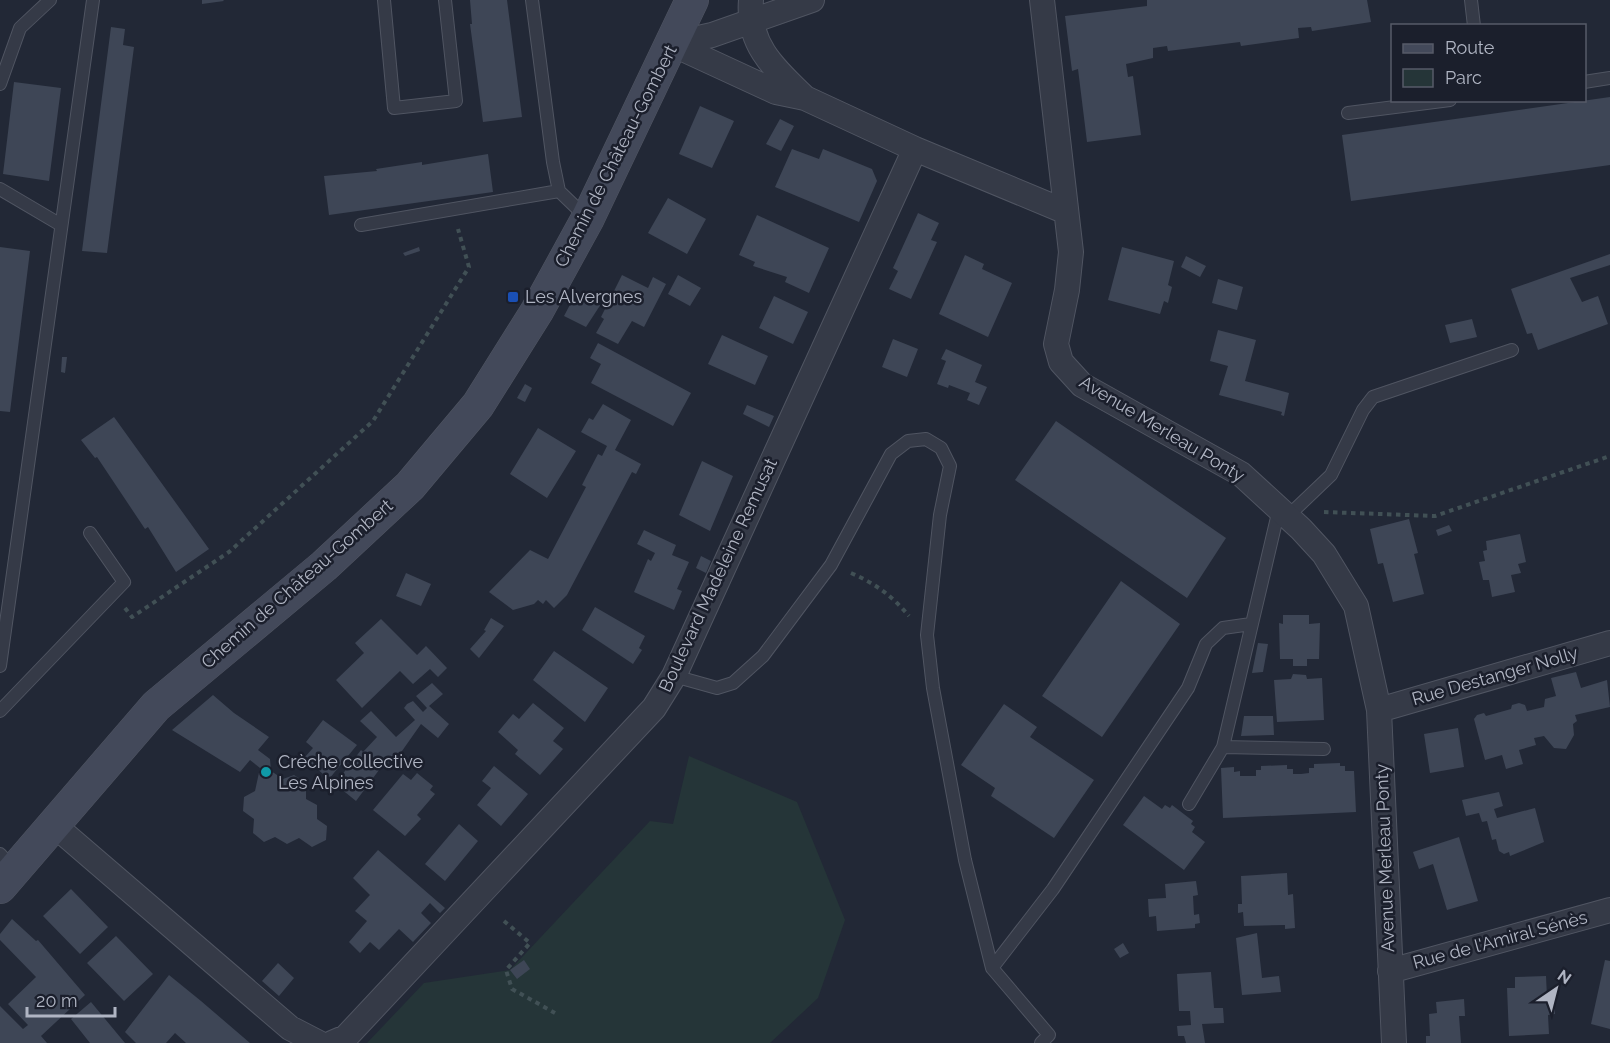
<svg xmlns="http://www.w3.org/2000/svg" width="1610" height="1043" viewBox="0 0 1610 1043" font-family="Raleway,sans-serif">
<rect width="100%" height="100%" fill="#222836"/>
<path fill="#253538" d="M689,756l108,46 48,118 -27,78 -48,45h-403l57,-60 86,-13 140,-149 23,3z"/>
<path fill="#3e4656" d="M202,0h21l1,1 -22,3z
M470,0h37l15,117 -39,5 -13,-98h2z
M1147,0h220l4,22 -59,9 -1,-4 -13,1 1,10 -58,8 -1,-4 -72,9 -1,-5 -14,2v10l-27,6 2,13 5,-1 8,59 -54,7 -9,-73 -6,2 -7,-55 82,-10z
M111,27l14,2 -2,16 11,2 -27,206 -25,-2z
M14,82l47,6 -12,93 -46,-7z
M1610,97v68l-259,36 -9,-66z
M700,106l34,15 -22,47 -33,-14z
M780,119l14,7 -13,25 -15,-7z
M792,149l27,10 4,-10 49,20 5,12 -18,41 -84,-35z
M488,154l5,38 -164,23 -5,-39 53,-5 -1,-2 46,-7v3z
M668,198l38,21 -19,35 -39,-21z
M918,213l21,10 -8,17 6,2 -26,57 -22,-10 9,-18 -5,-3z
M757,215l72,33 -20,45 -24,-11 2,-5 -34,-11 2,-4 -16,-7z
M0,247l30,4 -20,161 -10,-1z
M419,247l1,4 -15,5 -2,-3z
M1122,247l52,14 -6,24 4,2 -4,16 -4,-2 -4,13 -52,-14z
M1610,254v11l-40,13 12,24 16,-6 10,28 -70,26 -6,-17 -5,1 -16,-45z
M965,255l19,9 -2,5 30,14 -24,54 -49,-23z
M1186,256l20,10 -6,11 -19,-10z
M622,275l26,13 5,-11 13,7 -22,43 -12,-6 -14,23 -22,-11 8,-14 -3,-2z
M678,275l23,13 -11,18 -22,-12z
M1218,279l25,8 -6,23 -25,-7z
M581,294l20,10 -15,23 -22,-11 10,-19 4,2z
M774,296l34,16 -15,32 -34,-16z
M1472,319l5,18 -27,6 -5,-18z
M1218,330l38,10 -11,41 44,12 -5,23 -3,-1 1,-3 -63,-17 9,-29 -18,-5z
M722,335l46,21 -13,29 -47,-21z
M893,339l25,10 -11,28 -25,-10z
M598,343l93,50 -18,33 -82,-43 10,-19 -11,-6z
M946,349l36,16 -7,17 12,5 -8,18 -12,-5 3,-7 -21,-8 -1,3 -11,-4 9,-23 -5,-2z
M62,357h5l-2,16 -4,-1z
M525,384l7,4 -7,14 -8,-4z
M603,404l28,16 -16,30 26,14 -5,10 -4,-2 -65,123 -13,13 -8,-8 -3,4 -5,-4 -4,4 -21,6 -24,-18 41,-42 18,9 38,-72 -4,-2 4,-8 12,-23 4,2 5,-10 -26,-14 8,-14 4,2z
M747,405l27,11 -5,11 -26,-13z
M114,417l95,132 -33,23 -28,-45 -3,2 -48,-72 -2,1 -14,-18z
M1056,421l170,117 -39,60 -172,-118z
M538,428l38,23 -29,47 -37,-24z
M702,461l31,15 -23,55 -31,-16z
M1409,519l9,34 -4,1 10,40 -31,8 -10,-39 -5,1 -8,-35z
M1449,525l3,6 -14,5 -2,-6z
M644,530l32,15 -4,10 17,7 -12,27 5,2 -8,19 -40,-18 14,-33 3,2 4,-8 -18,-9z
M1520,534l6,28 -8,2 3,9 -10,2 4,17 -23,5 -3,-17h-6l-4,-18 6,-1 -2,-10 4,-1 -1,-9z
M701,556l10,5 -5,12 -10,-5z
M406,573l25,11 -10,22 -25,-10z
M1121,581l59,43 -78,113 -60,-41z
M595,607l50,29 -6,12 3,2 -9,14 -51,-34z
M1283,615h26v9l11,-1 -1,36h-12v7h-14v-7h-13l-1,-36 4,1z
M491,618l13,8 -25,32 -9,-9 16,-18 -2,-1z
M381,619l36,36 9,-9 21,22 -9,9 -8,-8 -17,15 -13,-13 -38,37 -26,-28 28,-27 -9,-10z
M1258,643l10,1 -5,28 -11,1z
M554,651l54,37 -23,34 -52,-42z
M1576,672l5,16 26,-8 3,27 -35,8 2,6 -4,3 1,11 -8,14 -12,-1 -10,-12 -10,2 2,7 -17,5 4,14 -17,5 -4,-14 -17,5 -11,-41 3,-4 7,-2 2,3 25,-7 1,-4 7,-2 6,2 2,6 17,-4 1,-8 11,-3 -5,-18z
M1293,674l13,1 1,4 15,-1 2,42 -47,2 -3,-42 17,-1z
M432,683l11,11 -14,12 20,18 -11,14 -17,-14 -19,27 -23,19 -23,31 -21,-17 26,-34 2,2 14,-15 -17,-16 11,-10 25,26 19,-17 -11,-12 3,-4 6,-3 10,11 4,-4 -11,-12z
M213,695l21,18 35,24 -11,13 12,9 1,12 12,8 11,-4 12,8v16l11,6v14l10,7 -1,14 -14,7 -13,-9 -12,6 -12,-7 -11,5 -11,-9 1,-14 -11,-8 1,-14 11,-6 5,-23 -10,-8 -10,12 -68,-42z
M533,703l31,25 -11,13 10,8 -23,26 -25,-21 3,-4 -20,-18 15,-18 6,5z
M1004,704l33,23 -7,10 64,43 -40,58 -63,-42 4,-8 -34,-23z
M1244,716h29l1,19 -33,1z
M323,720l34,25 -28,34 -25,-21 9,-10 -7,-6z
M1458,728l6,39 -34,6 -6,-39z
M1340,763v3h5v5h9l2,41 -133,6 -2,-50 13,-1v5l6,-1v5h16v-6h5v-4l26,-1v4h6v5h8l8,-1v-5h5v-4z
M494,766l34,28 -27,32 -24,-21 14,-17 -9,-7z
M417,773l16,13 -3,4 5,4 -18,21 4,4 -16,17 -32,-26 30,-36 8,6z
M1499,792l4,14 -9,3 3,9 38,-10 9,34 -34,14 -1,-4 -5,2 -5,-3 -3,-12 -4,1 -5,-19 -5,1 -3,-9 -13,3 -4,-16z
M1144,796l18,13 3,-4 5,3 2,-3 21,16 -2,3 4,3 -3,5 13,10 -21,28 -61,-45z
M459,824l19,17 -33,40 -20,-17z
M1459,837l19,64 -31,9 -14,-46 -14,5 -6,-17z
M378,850l67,58 -5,5 -10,-10 -9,10 10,10 -18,19 -14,-13 -20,21 -9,-8 -10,11 -11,-11 18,-21 -12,-10 15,-16 -17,-17z
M1287,873l1,22 5,-1 2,34 -10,1v-4l-41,1 -1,-14 -5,1v-9h4l-1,-28z
M1196,881l2,14 -5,1 1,19 5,-1 1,9 -5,1v4l-38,3 -1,-15 -7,1 -1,-18 18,-1 -1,-14z
M71,889l37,38 -28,27 -37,-38z
M12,919l24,22 2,-1 47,55 -44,41 6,7h-47v-37l23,23 5,-4 -20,-21 28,-27 -36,-37v-6z
M1257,933l5,45 17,-2 2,16 -39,3 -6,-57z
M116,936l37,38 -29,27 -37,-38z
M1123,943l6,10 -9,5 -6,-9z
M524,960l6,9 -13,10 -7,-9z
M1605,960l5,1v68l-19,-5z
M278,963l16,15 -15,18 -17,-15z
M1211,972l3,36h9l1,15 -22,1 3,19h-19l-2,-7h-6l-1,-10 14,-1 -1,-14h-11l-2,-37z
M169,975l32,26 49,42h-64l-11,-10 -9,10h-30l-11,-11z
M1546,976l1,21h7l1,17 -7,1 1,19 -40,2 -2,-48h8v-11z
M1464,999l1,17h-6l2,27h-35v-7h4l-1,-22 8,-1 -1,-11z
M91,1002l34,41h-35l-19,-24z"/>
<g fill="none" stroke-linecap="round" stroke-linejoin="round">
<g stroke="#505562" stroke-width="14">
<path id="lane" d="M384,0l10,108 62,-7 -11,-101
M532,0l21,162 6,29 28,27
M1471,0l3,26
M1584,82l26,-4
M0,84l20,-56 30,-28
M1348,113l102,-13
M0,189l61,36
M361,225l198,-34
M1287,517l44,-42 32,-65 10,-13 139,-47
M0,666l93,-666
M674,676l43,12 16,-5 30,-27 68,-91 60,-111 17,-13 18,-2 15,9 9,18 -10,49 -13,120 6,53 32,172 27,108 57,67 -8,8
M0,711l124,-129 -34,-49
M1223,747l101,2
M1189,804l34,-57 56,-238
M0,854l14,15
M992,968l61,-79 135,-201 18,-44 17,-16 28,-4"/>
</g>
<g stroke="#505562" stroke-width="26">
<path id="street" d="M751,0c-4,45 24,69 54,98
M1042,0l29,252 -4,38 -11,54 5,18 21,23 159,89 60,55 23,25 32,52 23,104 15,333
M672,44l104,48 29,6 110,51 149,62
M672,44l40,-9 100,-35
M1379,710l231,-67
M54,825l236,203 29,15
M1390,971l220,-61
M332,1043l14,-6 308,-329 20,-32 241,-527"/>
</g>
<g stroke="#505562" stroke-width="34">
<path id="secondary" d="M0,887l156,-181 168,-140 86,-80 68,-81 59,-94 51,-93 104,-218"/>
</g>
<path stroke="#415055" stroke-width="4" stroke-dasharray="4.5 4.5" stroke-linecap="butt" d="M1324,512l111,4 175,-60
M851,573c25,11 40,22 58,43
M125,608l7,9 97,-65 144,-131 96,-154 -11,-38
M504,921l26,22 -24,27 6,19 43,24"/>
<use href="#lane" stroke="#353a47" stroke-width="12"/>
<use href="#street" stroke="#353a47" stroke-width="24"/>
<use href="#secondary" stroke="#43495a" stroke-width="33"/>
</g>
<rect fill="#1a4fb4" stroke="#1b1f2c" stroke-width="2" x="507" y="291" width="12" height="12" rx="3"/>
<circle fill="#0f9aa8" stroke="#1b1f2c" stroke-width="2" cx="266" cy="772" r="6"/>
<g text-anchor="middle" stroke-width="5" stroke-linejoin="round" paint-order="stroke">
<g font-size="18" fill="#b0b5c3" stroke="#1b1f2c">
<text transform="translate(616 156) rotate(-63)" y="6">Chemin de Château-Gombert</text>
<text transform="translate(1162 429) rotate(31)" y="6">Avenue Merleau Ponty</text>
<text transform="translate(718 575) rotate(-65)" y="6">Boulevard Madeleine Remusat</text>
<text transform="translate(297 584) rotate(-41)" y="6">Chemin de Château-Gombert</text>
<text transform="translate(1495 676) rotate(-16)" y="6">Rue Destanger Nolly</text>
<text transform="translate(1385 858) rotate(-92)" y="6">Avenue Merleau Ponty</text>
<text transform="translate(1500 940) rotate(-15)" y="6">Rue de l'Amiral Sénès</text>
</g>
<g font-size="18" fill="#b0b5c3" stroke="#1b1f2c" text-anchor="start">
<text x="525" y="303">Les Alvergnes</text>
<text x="278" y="768">Crèche collective<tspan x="278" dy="21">Les Alpines</tspan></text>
</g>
</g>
<rect x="1391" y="24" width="195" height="78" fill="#1b1f2c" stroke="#575b68" stroke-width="1.5"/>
<rect x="1403" y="44" width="30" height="9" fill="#43495a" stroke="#575b68" stroke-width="1.5"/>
<text x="1445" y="54" font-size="18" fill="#b0b5c3">Route</text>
<rect x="1403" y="69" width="30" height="18" fill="#253538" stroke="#575b68" stroke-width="1.5"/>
<text x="1445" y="84" font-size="18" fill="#b0b5c3">Parc</text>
<g transform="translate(1556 989) rotate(35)" stroke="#1b1f2c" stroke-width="4.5" paint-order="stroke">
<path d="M0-4.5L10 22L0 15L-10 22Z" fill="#b0b5c3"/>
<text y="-9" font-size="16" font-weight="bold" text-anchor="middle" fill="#b0b5c3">N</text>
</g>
<path d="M27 1007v9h88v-9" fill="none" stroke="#b0b5c3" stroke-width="3"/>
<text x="36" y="1007" font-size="18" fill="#b0b5c3" stroke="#1b1f2c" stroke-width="4.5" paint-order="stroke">20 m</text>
</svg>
